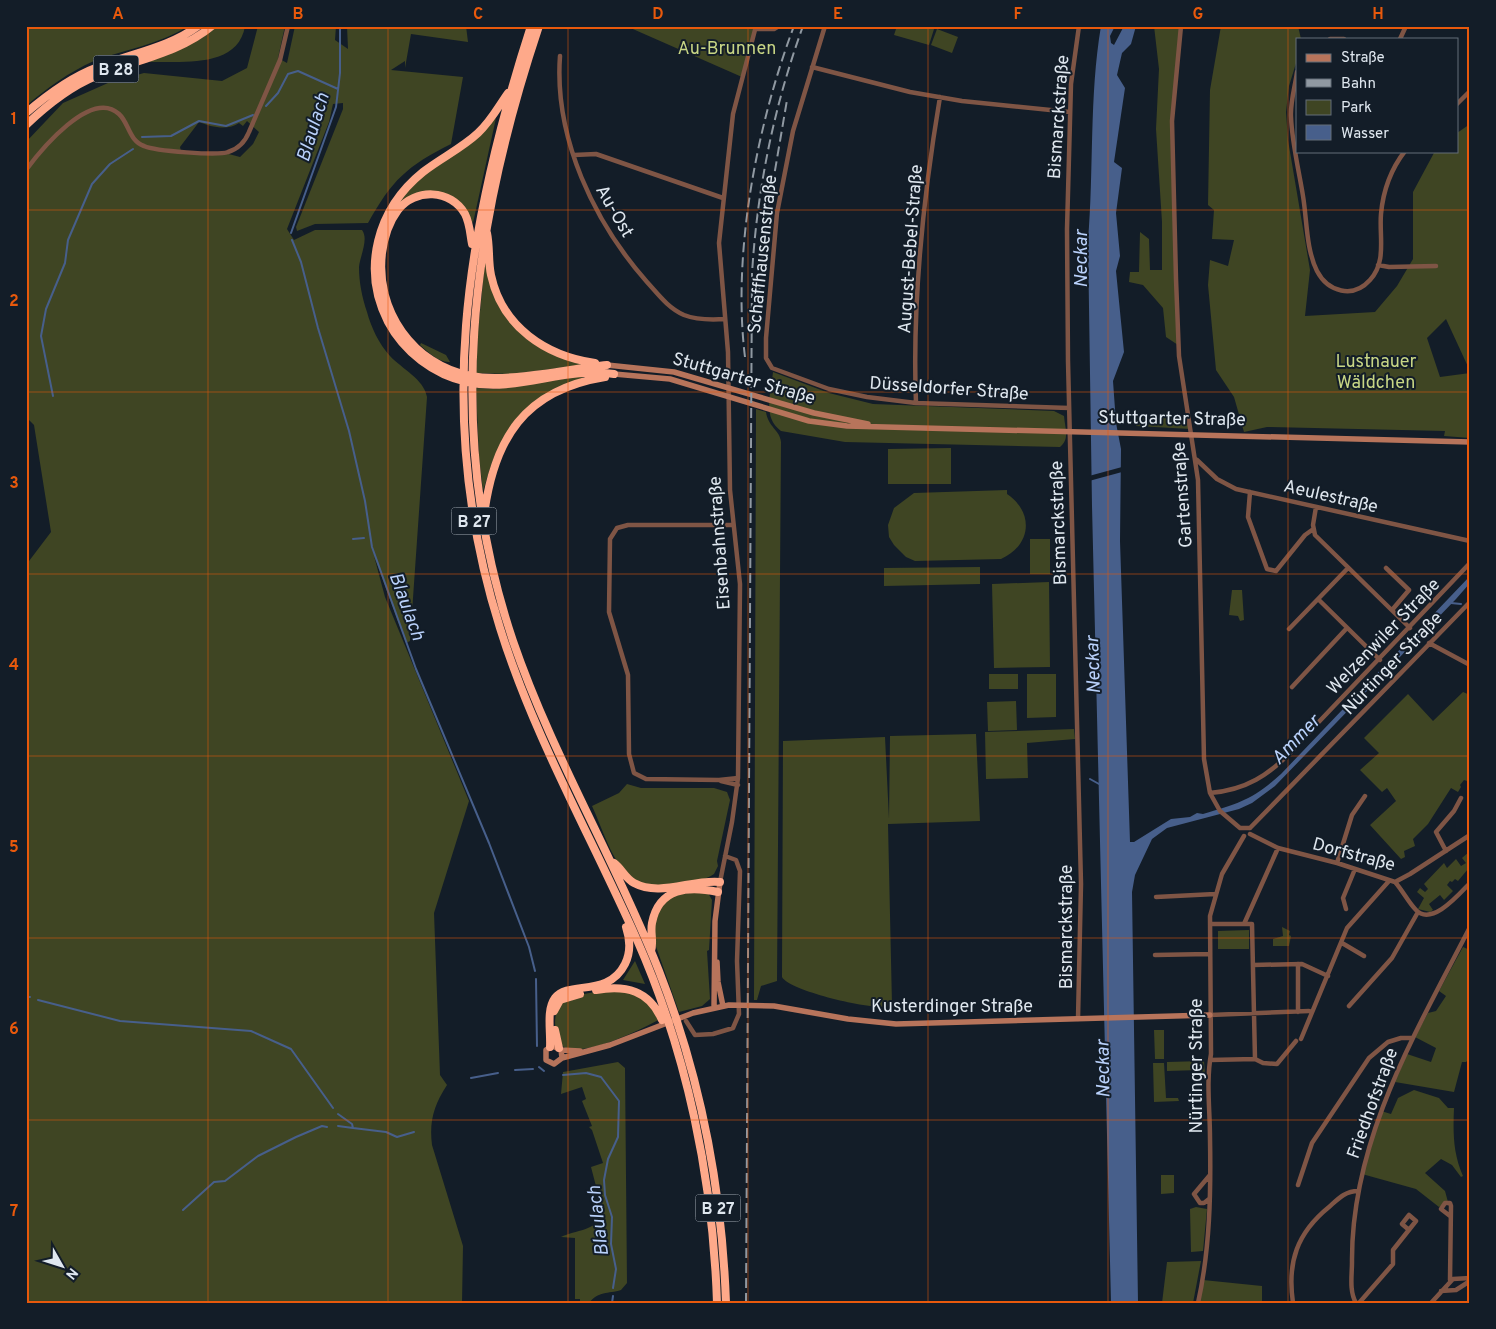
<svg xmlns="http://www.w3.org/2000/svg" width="1496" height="1329" viewBox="0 0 1496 1329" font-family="Overpass,sans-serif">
<rect width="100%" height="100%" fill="#131d28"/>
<path fill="#3f4523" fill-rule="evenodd" d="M26,26h162c-29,19 -63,23 -94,35 -25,11 -47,27 -68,45z
M218,26h27c-7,43 -64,35 -96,36l51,-23z
M258,26h27l-7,32 9,5 8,-37h41l-1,14 13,9 -1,-23h119l2,16 -57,-8 -6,34v-7l-14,9 72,7 -12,67c-44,22 -59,36 -83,79l-53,1 -18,7 -1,-4 47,-118v-6l-10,1 -4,18 -42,107 7,11 21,-10h47c7,9 -2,26 -3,37 0,15 3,30 8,45 4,15 12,32 23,44 12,13 34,23 37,41l-17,244 -4,2 -32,-87 11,41 84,204 -35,112 6,162 7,10c-13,20 -18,36 -15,60l31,101 -1,57h-436v-738l25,-33 -17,-107 -8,-8v-275l37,-39 45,-20 36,-10 78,8 25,-13zM247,121l12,11 -6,12 -13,13 -15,-4 -44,-2 -1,-4 19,-25c12,5 29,9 40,1l4,3z
M626,26h130l-14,51z
M897,26h38l-6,19 -35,-10z
M1154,26h27l-8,72 5,247 -12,-8 -3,-29 -20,-23 -14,-3 1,-10h9l1,-40 9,7 1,31h12v-48l-6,-93 3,-60z
M1221,26h77l3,13h-4v21l-8,26 -3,26 2,28 22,130 -5,46 70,-4 22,-26 16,-27v-67l22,-41h22v-18l13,-9v212l-3,2 3,5v28l-24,-52 -19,19 13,39 30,-4v65l-26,-2 1,-5 -178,-4 -23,5 -10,-35 -18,-27 -8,-85 2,-25 18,6 6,-26 -22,-1 2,-29 -6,-5 2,-115z
M937,29l21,8 -6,16 -21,-8z
M496,118l-23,105 -4,-7 -37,-25 -14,2 -17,10 -2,-2 16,-19z
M485,261l6,22 37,56 26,16 29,10 -71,9 -36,-1 2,-41z
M421,343l25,12 4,7c-11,1 -22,-10 -30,-17z
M773,372l56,21 44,11 181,7 10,5c1,12 6,23 -4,31l-215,-5 -64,-11c-19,-13 -10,-39 -8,-59z
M582,376l1,2 -29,12 -50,47 -12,25 -9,29 -4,-34 -3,-69 20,1z
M756,409l10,3c2,15 14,18 15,30l-4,539 -16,5 -4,14h-3z
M1149,414l40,2 2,13 -55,-3 1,-10z
M951,448v36h-63v-35z
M1007,490v4c27,18 25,51 -6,65l-86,2 -9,-4 -12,-12 -5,-8 -1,-12 6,-17 20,-15z
M1050,539v35h-20v-35z
M980,567v17l-96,2v-18z
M1049,582l1,85 -56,1 -2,-84z
M1232,590h10l2,30 -4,1 -2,-5 -9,-1z
M989,674h29v15h-29z
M1027,674h29v43l-29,1z
M1463,692l7,3v87l-6,-2 -4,5 1,2 -3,5 -7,-4 -23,36 -15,15 2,7 -11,5 1,6 -4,2 -31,-34 26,-24 -9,-13 -5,4 -22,-22 19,-17 -15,-15 44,-44 25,27z
M1016,701l1,29 -29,1 -1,-29z
M1074,729l1,10 -48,4 1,35 -42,1 -1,-47z
M976,734l4,87 -92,3 4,181c-12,8 -103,-14 -110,-28l1,-236 102,-4 4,82 1,-83z
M627,784l14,4h73l13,4 3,8 -13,61 1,5 -4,8c-9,7 -23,7 -34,9 -11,1 -23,4 -35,2 -30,-8 -41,-54 -53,-79l27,-13z
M1470,851v19l-2,-1 -10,12 -3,-2 -3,3 -2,-1 -3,4 6,6 -9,9 -4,-5 -11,9 4,6 -3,2 -12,-3 6,-11 -7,-6 3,-4 5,4 3,-3 -4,-5 20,-21 3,5 9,-9 5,7 5,-3 -4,-5z
M707,891l5,9 -3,50 -2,1 3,48 -8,7 -23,6 -26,-74 4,-27 16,-16z
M1282,927l8,4 -1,4 2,1 -2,10h-16v-7l10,-3z
M1249,930v19h-31v-18z
M1463,947l7,3v108l-4,4h-4l-8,30 -59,-10 12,-28 24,8 5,-14 -21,-11 13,-24 8,-2 10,-15 -7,-5z
M635,961l10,23 -22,-4z
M619,990l23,6 18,23c-22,12 -67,34 -91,30 -16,-2 -18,-39 -7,-47 14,-9 40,-11 57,-12z
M1154,1030h10v29h-9z
M1204,1061l1,13h-5v-4l-33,1v-9z
M618,1062l7,6 2,215 -6,7c-13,4 -23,1 -32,13h-9v-4h-5v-61l-14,-1c14,-7 36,-6 42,-24l-12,-46 12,-4 -11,-33 -3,-3 3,-1 -10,-25 4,-2 -4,-12 -21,7 2,-22z
M1153,1063h11l2,35h12l1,3 -25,1z
M1414,1090l25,8 9,10h6c-1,25 -1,45 9,68l-2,1 -9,-12 -11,-6 -16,14 20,18 3,11 -9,5 -23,-18 -54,-15 19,-63 10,3 7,-16z
M1161,1175h13v18l-13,1z
M1196,1207l11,2 -4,42 -12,1 -1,-43z
M1201,1261l-8,42h-31l5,-41z
M1203,1280l59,6v17h-64z"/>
<path fill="#475f8b" d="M1101,26h14l-5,10 1,7 3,2 10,-19h12l-5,18 -9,9 -5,22 8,13 -11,74 8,6 -6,45 4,43 -4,15 8,81 -11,29 3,42 5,26 -1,92 10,301h4l37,-23 19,-2 7,-4 6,1c37,-11 49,-14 78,-40l189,-198v7l-14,16 -181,187 -23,17 -13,6 -72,19 -15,11 -17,36 -3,17 6,411h-27l-19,-797 -4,-265c6,-71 1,-144 13,-215z"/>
<path fill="#131d28" d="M1122,467v5l-33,9v-5z"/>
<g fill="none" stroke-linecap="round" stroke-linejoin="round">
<path stroke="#475f8b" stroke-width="2" d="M266,106l12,-13 10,-19 10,-3 40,18
M142,137l29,-1 28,-15 27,5 27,-11
M291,233l45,-126 4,-34v-47
M292,240l9,22 17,66 31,103 16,70 7,46 44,122 73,174 40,104 6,24
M53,396l-12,-60 5,-27 19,-46 3,-23 24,-56 18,-20 23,-15
M353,539l11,-1
M1451,603l10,1
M1090,779l9,5
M536,979l1,67
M26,997h4
M38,1000l82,21 131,10 40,18 42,59
M539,1067l5,4
M515,1070l18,-1
M563,1075l23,-2 15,4 18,24 -1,36 -10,22 -4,21 1,15 7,22 -1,27 5,25 -3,19
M471,1078l27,-5
M338,1114l14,10 1,4 33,4 11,5 17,-5
M338,1126l15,2
M183,1210l31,-28 11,-1 33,-25 38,-19 26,-11 5,1
M612,1303l1,-7"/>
<path stroke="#7f5545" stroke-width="4.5" d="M825,26l-32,105 -16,82 -11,125v20l6,10 57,21 38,8 49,6 153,5
M1181,26l-9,95 4,158 3,77 19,124 6,279 6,34 10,18 20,17h10
M755,29h19l5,-3
M1330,39h14
M1400,39l6,-13
M560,56c-6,82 34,166 87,226 11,12 21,26 37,33 13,5 27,5 41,4
M812,67l98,25 52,9 108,11
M1297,72c-2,15 -7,31 -6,45 1,26 8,54 12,79 4,24 3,53 14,75 11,21 36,28 53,9 17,-18 9,-44 11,-66 2,-22 10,-45 24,-63
M1457,104l13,-13
M574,155l22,-1 127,44
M26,170c14,-19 65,-82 93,-56 10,9 10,27 25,32 11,5 74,10 84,6 10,-3 17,-10 21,-20l31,-72 8,-34
M1378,265l11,2 47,-1
M916,403c-4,-102 7,-205 24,-306
M1197,460l20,19 19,10 234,52
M1250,492l-2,25 19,52 9,2 29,-36 7,-5
M1316,507l-3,18 2,10 95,93
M733,525h-105l-11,3 -7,11 -1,73 19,63 1,79 5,19 12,6 73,1 19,-2
M1386,568l23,22 -17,20
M1318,599l62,61
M1289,629l59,-61
M1429,643l41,22
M1292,687l55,-59
M1294,748l176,-185
M721,781l17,4
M1210,793c36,-3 59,-18 83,-43
M1250,828l220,-226
M1250,834l28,14 59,15 58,19 15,-8 60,-39
M1446,851l-10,-19 18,-21 7,-13
M1337,863l15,-48 13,-19
M720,882l12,-60 6,-44 2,-194 -10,-94 -2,-138 -9,-109 14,-129 23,-88
M1395,882c8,9 13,20 21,28 16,17 44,-17 54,-27
M1156,897l59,-3
M1346,909l-3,-11 12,-29
M1210,924h34l34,-76
M1244,924h8l3,135
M1342,943l22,13
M1155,955l54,-1
M1298,964v48
M1253,965l49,-1 26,12
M1349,1006l43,-48 26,-46
M1210,1015l99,-4
M1078,1019l3,-135 -13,-523 -1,-132 4,-145 8,-58
M686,1021l9,14 18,-1 20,-6 6,-14 -2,-53 3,-90 -4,-11 -11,-4
M1301,1039l46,-111 42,-47
M1210,1060l45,-1 8,4 14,1 19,-23
M1298,1185l14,-42 57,-85 19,-16 13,-4h10
M1209,1199l-5,4h-4l-6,-9 16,-19
M1450,1280l1,-74 -1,-3h-5l-4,6 9,7
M1441,1291l15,-1 14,-9
M1198,1303c12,-54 13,-110 12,-165 0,-28 -4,-56 1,-84l-1,-138 12,-42 22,-38
M1293,1303c-6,-41 4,-70 36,-96 9,-8 16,-16 29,-16
M1356,1303c-7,-12 -4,-28 -4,-41 -1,-122 64,-230 118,-335
M1359,1303l34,-39v-14l23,-29 -7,-6 -7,9 7,6
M1431,1303l22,-24 17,-1"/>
<path stroke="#b7745b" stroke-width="5.5" d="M607,365l67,7 140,41 54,11
M614,374l56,5 139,42 38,5 623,16
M717,962l1,20 5,24
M714,1008l1,-87 5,-39
M561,1050l1,8 -8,6 -8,-4v-10l7,-4 8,4 19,1
M562,1058l48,-13 83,-32 36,-8 45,1 74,13 48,5 314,-9"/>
<path stroke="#fea98a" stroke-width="8" d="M531,26c-66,204 -97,394 -31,602 34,109 91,208 137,312 50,113 76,239 80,363
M539,26c-68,203 -96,408 -26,615 39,114 102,218 146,330 41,105 63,219 67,332
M508,93c-10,14 -17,28 -30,40 -16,15 -37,25 -55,39 -46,37 -62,97 -35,150 16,30 46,53 79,60 50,11 98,-16 147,-8
M26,113c22,-19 45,-36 72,-46 34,-14 70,-19 100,-41
M26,125c21,-20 43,-38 70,-49 39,-16 82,-22 116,-50
M487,233c3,14 1,28 4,42 11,52 55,81 104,88
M472,244c-2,-10 -2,-20 -7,-30 -14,-25 -50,-26 -67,-4 -9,12 -14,28 -16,43 -7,57 31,112 89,123 37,7 96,-7 136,-11
M484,515c10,-76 40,-125 121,-138
M614,863c8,6 11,15 20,20 26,14 58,-4 86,-1
M651,951c3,-10 -1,-18 1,-28 7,-36 37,-37 66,-31
M596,990c30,-5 53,0 66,30
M554,1011l6,-11 20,-6
M555,1030l4,18
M550,1047c1,-15 -4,-37 5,-49 14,-18 53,0 70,-34 6,-12 5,-25 1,-37"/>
<path stroke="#9099a2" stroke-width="2" stroke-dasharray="10 5" stroke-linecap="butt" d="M758,305l7,-76 22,-129
M745,357c-13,-104 12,-233 49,-331
M746,1303l6,-1029c5,-85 22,-168 51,-248"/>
</g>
<path fill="none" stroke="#e8590c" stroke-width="1" stroke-opacity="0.55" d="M208,26v1277M388,26v1277M568,26v1277M748,26v1277M928,26v1277M1108,26v1277M1288,26v1277M26,210h1444M26,392h1444M26,574h1444M26,756h1444M26,938h1444M26,1120h1444"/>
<g text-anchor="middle" stroke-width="4" stroke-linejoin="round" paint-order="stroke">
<g fill="#131d28" stroke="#a2aab3" stroke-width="1">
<rect x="93.5" y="55.5" width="45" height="27" rx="4"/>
<rect x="451.5" y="507.5" width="45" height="27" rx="4"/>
<rect x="695.5" y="1194.5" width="45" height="27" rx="4"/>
</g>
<g font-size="16" font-weight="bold" fill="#dfe7ef">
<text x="116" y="75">B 28</text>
<text x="474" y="527">B 27</text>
<text x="718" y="1214">B 27</text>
</g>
<g font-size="18" fill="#c8d685" stroke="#131d28">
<text x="727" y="54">Au-Brunnen</text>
<text x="1376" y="367">Lustnauer<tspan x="1376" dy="21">Wäldchen</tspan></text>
</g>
<g font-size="18" fill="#dfe7ef" stroke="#131d28">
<text transform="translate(1058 117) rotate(-86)" y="6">Bismarckstraße</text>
<text transform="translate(615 211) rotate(60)" y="6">Au-Ost</text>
<text transform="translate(910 249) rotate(-86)" y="6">August-Bebel-Straße</text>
<text transform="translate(762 254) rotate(-84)" y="6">Schaffhausenstraße</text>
<text transform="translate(744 378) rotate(16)" y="6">Stuttgarter Straße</text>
<text transform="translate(949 388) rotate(4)" y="6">Düsseldorfer Straße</text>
<text transform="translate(1172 418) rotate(1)" y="6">Stuttgarter Straße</text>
<text transform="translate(1182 495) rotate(-94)" y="6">Gartenstraße</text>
<text transform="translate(1331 496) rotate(13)" y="6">Aeulestraße</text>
<text transform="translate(1058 523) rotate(-92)" y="6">Bismarckstraße</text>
<text transform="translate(719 543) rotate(-94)" y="6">Eisenbahnstraße</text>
<text transform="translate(1383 636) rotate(-46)" y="6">Welzenwiler Straße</text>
<text transform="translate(1392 663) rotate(-46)" y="6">Nürtinger Straße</text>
<text transform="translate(1354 854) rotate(15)" y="6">Dorfstraße</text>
<text transform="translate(1066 927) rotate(-90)" y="6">Bismarckstraße</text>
<text x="952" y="1012">Kusterdinger Straße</text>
<text transform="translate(1196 1066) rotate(-90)" y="6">Nürtinger Straße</text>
<text transform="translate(1372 1103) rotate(-70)" y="6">Friedhofstraße</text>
</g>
<g font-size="19" font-style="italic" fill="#b9d1fb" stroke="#131d28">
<text transform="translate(312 127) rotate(-73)" y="7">Blaulach</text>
<text transform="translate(1080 259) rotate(-90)" y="7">Neckar</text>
<text transform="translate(408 606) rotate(70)" y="7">Blaulach</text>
<text transform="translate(1092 665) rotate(-92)" y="7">Neckar</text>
<text transform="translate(1295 739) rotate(-46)" y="7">Ammer</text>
<text transform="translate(1102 1069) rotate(-91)" y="7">Neckar</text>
<text transform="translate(597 1221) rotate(-97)" y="7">Blaulach</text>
</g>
</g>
<rect width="1496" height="1329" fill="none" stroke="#131d28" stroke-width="55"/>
<rect x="1296" y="38" width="162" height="115" fill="#131d28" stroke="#656e78"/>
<rect x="1306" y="54" width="25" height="8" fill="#b7745b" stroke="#656e78"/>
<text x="1341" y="62" font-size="15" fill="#dfe7ef">Straße</text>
<rect x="1306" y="79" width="25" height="8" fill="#9099a2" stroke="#656e78"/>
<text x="1341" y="88" font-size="15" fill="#dfe7ef">Bahn</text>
<rect x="1306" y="100" width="25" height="15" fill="#3f4523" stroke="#656e78"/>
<text x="1341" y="112" font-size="15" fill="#dfe7ef">Park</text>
<rect x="1306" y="125" width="25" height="15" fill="#475f8b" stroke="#656e78"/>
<text x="1341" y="138" font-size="15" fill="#dfe7ef">Wasser</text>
<g transform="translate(62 1266) rotate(129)" stroke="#131d28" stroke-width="4" paint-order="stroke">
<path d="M0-4L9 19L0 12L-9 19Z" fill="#dfe7ef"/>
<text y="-8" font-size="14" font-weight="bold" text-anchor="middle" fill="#dfe7ef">N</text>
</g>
<rect x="28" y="28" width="1440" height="1274" fill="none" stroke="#e8590c" stroke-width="2"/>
<g font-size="16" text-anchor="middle" font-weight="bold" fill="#e8590c">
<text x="118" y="19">A</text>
<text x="298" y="19">B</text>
<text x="478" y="19">C</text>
<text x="658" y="19">D</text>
<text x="838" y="19">E</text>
<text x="1018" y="19">F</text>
<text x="1198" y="19">G</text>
<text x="1378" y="19">H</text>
<text x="14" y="124">1</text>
<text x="14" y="306">2</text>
<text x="14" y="488">3</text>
<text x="14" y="670">4</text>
<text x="14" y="852">5</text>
<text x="14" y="1034">6</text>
<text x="14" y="1216">7</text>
</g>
</svg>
